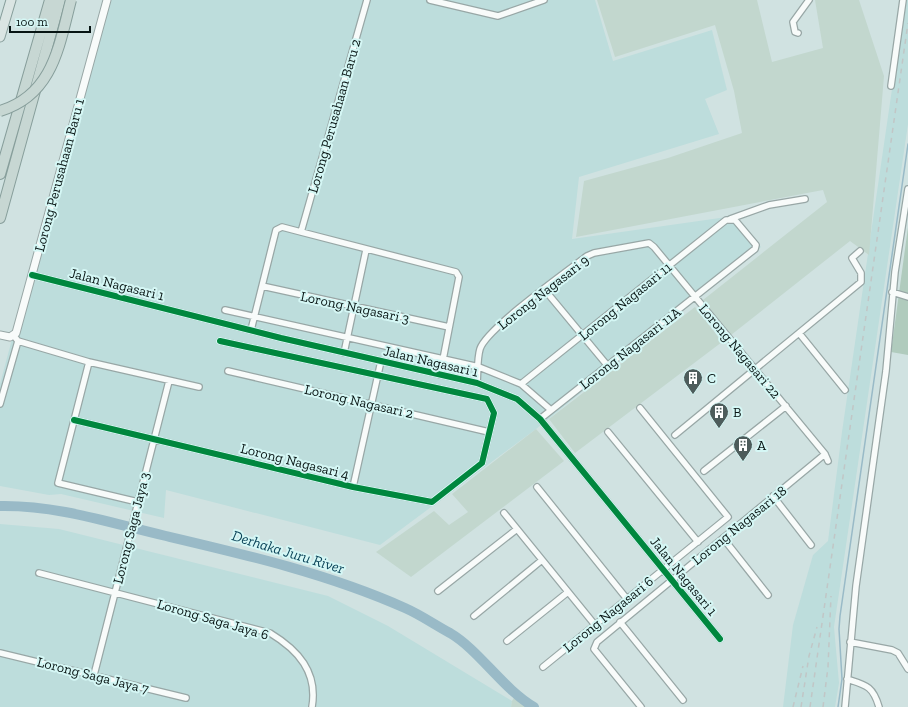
<svg xmlns="http://www.w3.org/2000/svg" width="908" height="707" viewBox="0 0 908 707" font-family="'Zilla Slab',serif">
<rect width="100%" height="100%" fill="#d0e2e1"/>
<path fill="#bddddc" d="M103,0h492l18,61 99,-31 15,60 -22,9 14,35 -140,43 -7,62 162,-23 27,31 -225,182 -156,116 -214,-55 -2,28 -103,-24 -12,1 -49,-9v-102z
M905,0h3v124l-74,503 5,56 -4,24h-52l10,-82 20,-70 15,-14 14,-109z
M0,524l59,5 269,67 60,30 124,75 -1,6h-511z"/>
<path fill="#c2d7ce" d="M597,0h160l15,62 51,-14 -8,-48h44l25,76 -15,179 -19,-14 -119,94 -28,-35 124,-98 -4,-12 -247,47 8,-56 84,-23 74,-25 -8,-42 -19,-66 -100,32z
M695,307l27,35 -147,111 -26,-34z
M536,429l28,32 -153,116 -35,-25 58,-41 15,14 19,-13 -16,-18z
M515,696l14,11h-18l1,-6z"/>
<path fill="#b0cbbd" d="M908,227v128l-17,-3z"/>
<g fill="none" stroke-linecap="round" stroke-linejoin="round">
<path stroke="#99bac7" stroke-width="1.5" d="M838,707l4,-28 -3,-50 1,-13 68,-472"/>
<path stroke="#99bac7" stroke-width="10" d="M0,506c58,-1 110,17 166,30 81,19 163,38 239,72 16,7 30,17 45,25 29,17 53,56 84,74"/>
<g stroke="#98a7a6" stroke-width="8">
<path id="minor" d="M430,0l68,16 46,-16
M798,33l-3,-1 -2,-10 16,-22
M891,86l12,-86
M730,219l39,-14 36,-6
M301,232l66,-232
M32,275l249,63 196,45 40,16 23,20 180,220
M262,286l187,41
M544,289l63,76
M892,292l16,5
M225,310l254,57 42,17 30,26
M251,330l25,-100 6,-3 19,5 155,40 3,5 -19,98
M799,333l46,57
M14,336l4,5 71,21 110,25
M344,353l22,-103
M89,362l-31,121 80,19
M228,371l261,61
M477,383c1,-11 0,-24 3,-34 6,-20 86,-77 107,-93l7,-3 55,-10 5,4 171,207 3,7
M521,384l205,-164h9l21,25 -1,4 -215,170
M0,404l18,-63
M74,420l279,67 79,15 50,-39 12,-50 -7,-14 -267,-58
M608,432l90,110
M675,435l186,-153v-9l-9,-15 8,-7
M704,471l82,-65
M353,487l28,-126
M537,487l90,112
M773,496l38,49
M504,513l91,112
M723,538l45,57
M39,573l231,60c28,17 48,39 42,74
M438,591l79,-62
M474,616l68,-56
M620,622l63,78
M507,641l61,-49
M850,642l42,8 6,3 10,16
M0,653l186,45
M543,667l185,-150 -88,-109
M94,675l75,-294
M847,679c19,6 26,7 32,28
M641,707l-47,-58 3,-7 228,-188
M845,707l11,-121 30,-215 9,-99 13,-83"/>
</g>
<g stroke="#98a7a6" stroke-width="9">
<path id="tertiary" d="M0,335l10,2 6,-4 91,-333"/>
</g>
<g stroke="#879e9b" stroke-width="11">
<path id="primary" d="M0,37l11,-37"/>
</g>
<g stroke="#879e9b" stroke-width="12">
<path id="motorway" d="M0,174l50,-174
M0,218l60,-218"/>
</g>
<use href="#minor" stroke="#f8fbfa" stroke-width="5.5"/>
<use href="#tertiary" stroke="#f8fbfa" stroke-width="7"/>
<use href="#primary" stroke="#dae5e3" stroke-width="9"/>
<use href="#motorway" stroke="#c7d7d3" stroke-width="10"/>
<path stroke="#c1c6c6" stroke-width="1.5" stroke-dasharray="5 5" stroke-linecap="butt" d="M793,707l10,-41
M801,707l8,-51 8,-29
M810,707l98,-684
M823,707l5,-40 3,-71"/>
<g stroke="#879e9b" stroke-width="12" stroke-linecap="butt">
<path id="motorway-bridge" d="M0,111c53,-16 59,-65 71,-111"/>
</g>
<use href="#motorway-bridge" stroke="#c7d7d3" stroke-width="10"/>
<g stroke="#d5f7f5" stroke-width="8">
<path id="cycleway" d="M32,275l249,63 196,45 40,16 23,20 180,220
M74,420l279,67 79,15 50,-39 12,-50 -7,-14 -267,-58"/>
</g>
<use href="#cycleway" stroke="#00873e" stroke-width="6"/>
</g>
<defs>
<g id="building-pin" transform="scale(1)"><path d="M0 17L-7.5 6A9.5 9.5 0 1 1 7.5 6Z" fill="#4d5c5b" stroke="#d5f7f5"/><path d="M-4-6H4V6H1V3H-1V6H-4ZM-2.5-4.3h1.7v1.8h-1.7ZM.8-4.3h1.7v1.8H.8ZM-2.5-1h1.7V.8h-1.7ZM.8-1h1.7V.8H.8Z" fill="#fff"/></g>
</defs>
<g fill-rule="evenodd">
<use href="#building-pin" x="693" y="378"/>
<use href="#building-pin" x="719" y="412"/>
<use href="#building-pin" x="743" y="445"/>
</g>
<g text-anchor="middle" stroke-width="4" stroke-linejoin="round" paint-order="stroke">
<g font-size="14" fill="#071413" stroke="#d5f7f5">
<text transform="translate(334 116) rotate(-74)" y="5">Lorong Perusahaan Baru 2</text>
<text transform="translate(59 175) rotate(-75)" y="5">Lorong Perusahaan Baru 1</text>
<text transform="translate(117 284) rotate(14)" y="5">Jalan Nagasari 1</text>
<text transform="translate(543 292) rotate(-38)" y="5">Lorong Nagasari 9</text>
<text transform="translate(625 301) rotate(-39)" y="5">Lorong Nagasari 11</text>
<text transform="translate(355 307) rotate(12)" y="5">Lorong Nagasari 3</text>
<text transform="translate(630 348) rotate(-38)" y="5">Lorong Nagasari 11A</text>
<text transform="translate(740 351) rotate(50)" y="5">Lorong Nagasari 22</text>
<text transform="translate(431 361) rotate(13)" y="5">Jalan Nagasari 1</text>
<text transform="translate(359 401) rotate(13)" y="5">Lorong Nagasari 2</text>
<text transform="translate(295 461) rotate(14)" y="5">Lorong Nagasari 4</text>
<text transform="translate(739 525) rotate(-39)" y="5">Lorong Nagasari 18</text>
<text transform="translate(131 528) rotate(-76)" y="5">Lorong Saga Jaya 3</text>
<text transform="translate(684 576) rotate(51)" y="5">Jalan Nagasari 1</text>
<text transform="translate(608 614) rotate(-39)" y="5">Lorong Nagasari 6</text>
<text transform="translate(213 619) rotate(16)" y="5">Lorong Saga Jaya 6</text>
<text transform="translate(93 675) rotate(14)" y="5">Lorong Saga Jaya 7</text>
</g>
<g font-size="14" fill="#071413" stroke="#d5f7f5" text-anchor="start">
<text x="707" y="383">C</text>
<text x="733" y="417">B</text>
<text x="757" y="450">A</text>
</g>
<g font-size="15" font-style="italic" fill="#0b4459" stroke="#d5f7f5">
<text transform="translate(288 552) rotate(17)" y="5">Derhaka Juru River</text>
</g>
</g>
<path d="M10 26v6h80v-6" fill="none" stroke="#071413" stroke-width="2"/>
<text x="16" y="26" font-size="12" fill="#071413" stroke="#d5f7f5" stroke-width="3" paint-order="stroke">100 m</text>
</svg>
